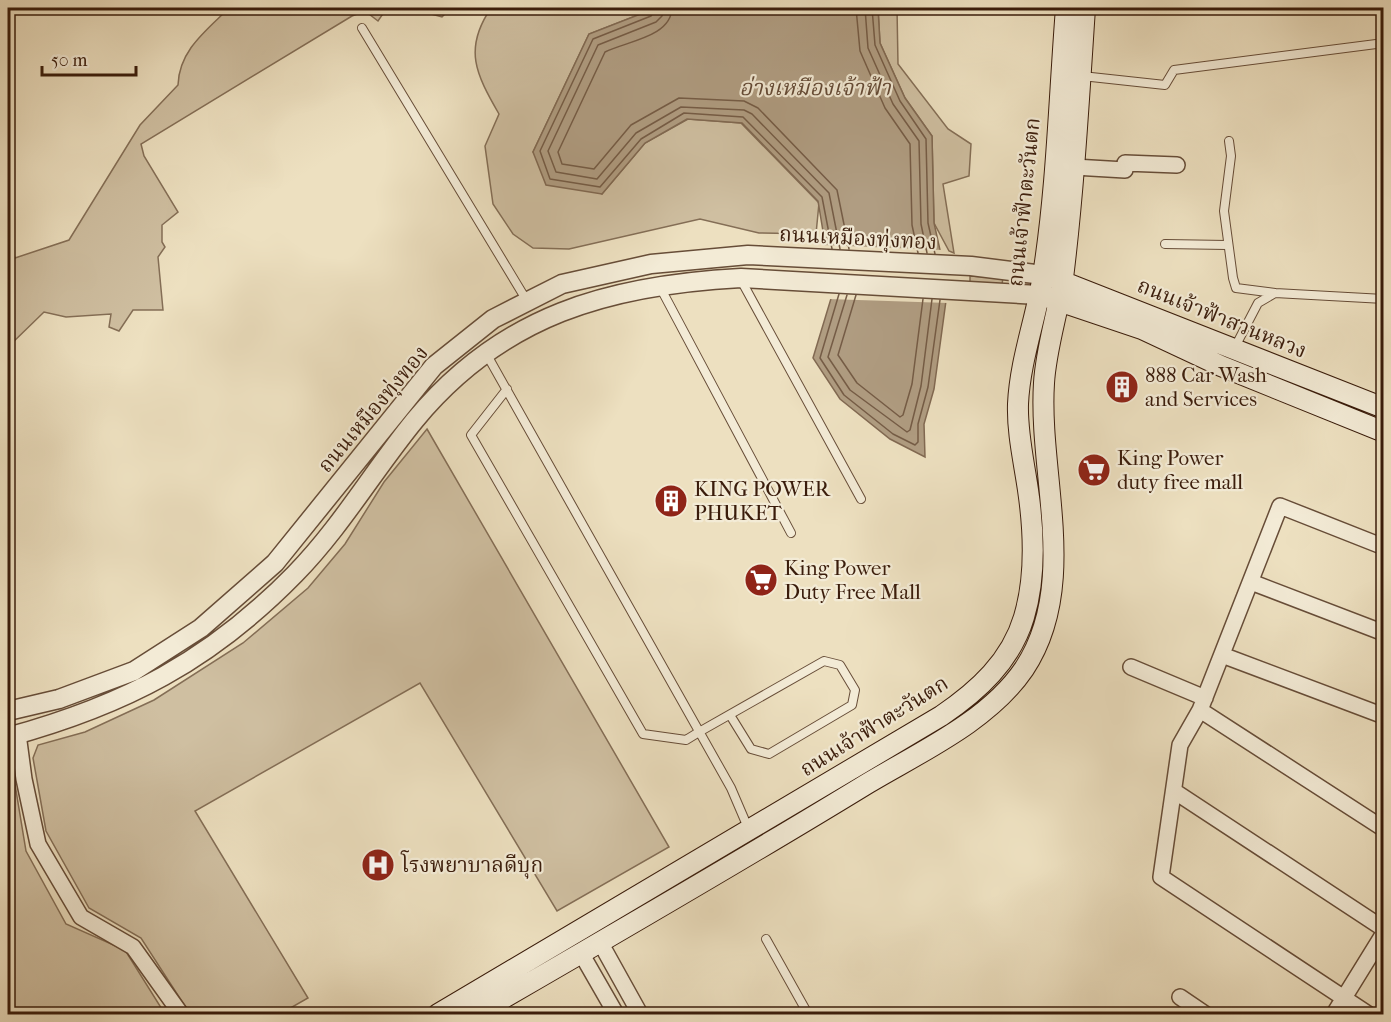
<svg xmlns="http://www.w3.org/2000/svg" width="1391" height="1022" viewBox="0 0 1391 1022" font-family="'IM FELL French Canon','Noto Serif Thai',serif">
<rect width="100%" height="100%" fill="#ede0c0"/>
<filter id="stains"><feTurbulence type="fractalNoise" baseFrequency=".00333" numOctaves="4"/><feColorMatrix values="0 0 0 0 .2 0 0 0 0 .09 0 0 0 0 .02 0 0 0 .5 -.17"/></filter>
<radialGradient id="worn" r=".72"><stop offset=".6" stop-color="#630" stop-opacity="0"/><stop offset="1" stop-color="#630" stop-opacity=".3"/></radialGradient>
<path fill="#cfbfa1" stroke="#846e56" stroke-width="1.5" d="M229,8h158l-9,13 -13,-10 -13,5 -211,128 3,12 34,56 -16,13v17l3,5 -7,10 5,53h-30l-14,21 -10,-4 2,-13 -45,3 -22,-5 -36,35v-111l7,22 54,-18 71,-115 38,-40c1,-35 29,-55 51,-77z
M394,8h57l-9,9 -33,-9z
M491,8h165l-67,26 -56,118 69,42 43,-51 43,-24 53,4 78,80 -3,31 -57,-1 -59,-14 -131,30 -36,-1 -20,-14 -20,-30 -8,-58 14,-32c-23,-40 -36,-65 -8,-106z
M878,8h19l1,56 50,65 23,15 -2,32 -26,8 11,69 -5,-2 -15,-28 -2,-87 -27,-38 -25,-55z
M970,276l33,2 -1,6 -32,-2z
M427,429l242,418 -112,64 -137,-228 -225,128 113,187 -28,16h-90l-49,-76 -52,-30 -43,-77 -13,-73 5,-13 47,-13 69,-32 89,-57 65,-55 37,-44 39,-62z
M8,754h2l16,97 40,73 59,26 40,64h-157z"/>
<path fill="#b09d82" stroke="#816952" stroke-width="1.5" d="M656,8h222l2,35 25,55 27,38 2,87 14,63 -14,103 -10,35 1,33 -35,-18 -50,-40 -27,-41 20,-66 -15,-91 -76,-78 -55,-4 -42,24 -43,51 -56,-9 -13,-33 56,-118z"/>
<path fill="#ede0c0" d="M822,245l121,5 8,36 -3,17 -120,-4 2,-7z"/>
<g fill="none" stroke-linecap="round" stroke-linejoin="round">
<path stroke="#755c46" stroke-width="1.5" d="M656,8l-5,8 -58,23 -53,112 10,28 50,8 41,-48 43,-26 59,4 79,80 10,52
M663,8l-1,8 -6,6 -58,23 -50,106 8,21 41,7 39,-46 45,-26 63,3 8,4 77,79 11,56
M672,8c-1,29 -45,33 -67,44l-47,100 4,12 32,5 37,-44 48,-27 65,3 14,7 79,82 12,59
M856,8l4,43 25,57 25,36 2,81 6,28
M865,8l3,40 25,56 26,37 2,83 6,29
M872,8l3,37 25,56 26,38 2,84 7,31
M839,294l-19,64 24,37 49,39 22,11 3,-3v-18l10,-37 12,-87
M847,295l-19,62 22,33 57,42 3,-2 11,-44 11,-87
M856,295l-18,60 19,28 43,34 3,-2 9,-31 11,-85"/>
<g stroke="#674d38" stroke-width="10">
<path id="service" d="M362,28l165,273
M1082,76l83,9 9,-15 210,-27
M1229,141l2,15 -7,55 9,67 3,10 39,5
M1165,244l62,1
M741,280l120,219
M660,287l131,246
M1235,347l23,-44 17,-10 109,6
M487,355l244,433 18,42
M507,389l-36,46 172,299 43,6 13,-8 125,-71 16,4 15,25 -3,15 -83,49 -18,-5 -21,-34
M766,939l42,75"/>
</g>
<g stroke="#674d38" stroke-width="18">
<path id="minor" d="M1074,167l51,3v-7l52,2
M1251,582l133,51
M1222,655l162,61
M1131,667l74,31
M1200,710l184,119
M18,734l6,45 14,65 43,73 52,30 48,67
M1174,791l210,138
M600,942l40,72
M581,953l35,61
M1180,997l25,17
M1334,1014l50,-81
M1368,1014l-207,-137 19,-132 20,-35 80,-204 104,41"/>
</g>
<g stroke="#674d38" stroke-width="21">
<path id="tertiary" d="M8,711l51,-12 75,-28 67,-43 74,-65 159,-197 59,-47 69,-35 89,-20 97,-9 223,11 72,9
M8,737c117,-32 202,-76 287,-163 46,-47 79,-104 120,-154 87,-105 194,-135 326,-142l297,17"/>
</g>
<g stroke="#3a1c0b" stroke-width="22">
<path id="secondary" d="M1051,277l333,131
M1047,297l95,32 79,37 163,66
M438,1014l503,-298c37,-25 70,-55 83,-99 12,-40 10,-86 4,-127 -4,-28 -11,-57 -10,-86 2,-44 18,-85 25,-129 14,-88 16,-179 23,-267
M476,1014c130,-75 260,-150 389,-229 53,-32 123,-63 159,-116 56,-84 14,-194 20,-286 2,-35 14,-70 19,-105 11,-89 16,-180 22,-270"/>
</g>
<use href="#service" stroke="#f3ebd6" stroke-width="8"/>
<use href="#minor" stroke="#f3ebd6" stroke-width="15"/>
<use href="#tertiary" stroke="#f3ebd6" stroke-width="18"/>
<use href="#secondary" stroke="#f3ebd6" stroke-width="20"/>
</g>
<defs>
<g id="building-disc" transform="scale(1.725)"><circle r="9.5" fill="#8f2418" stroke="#f3ebd6"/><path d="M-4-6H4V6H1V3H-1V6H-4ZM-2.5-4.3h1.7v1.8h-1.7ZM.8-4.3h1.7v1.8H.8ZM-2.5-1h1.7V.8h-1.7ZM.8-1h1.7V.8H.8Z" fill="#fff"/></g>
<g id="supermarket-disc" transform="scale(1.725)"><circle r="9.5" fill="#8f2418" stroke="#f3ebd6"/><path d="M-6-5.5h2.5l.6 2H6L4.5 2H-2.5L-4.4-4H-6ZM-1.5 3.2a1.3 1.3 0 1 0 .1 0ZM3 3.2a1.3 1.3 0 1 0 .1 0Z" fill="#fff"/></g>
<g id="hospital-disc" transform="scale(1.725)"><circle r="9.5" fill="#8f2418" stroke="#f3ebd6"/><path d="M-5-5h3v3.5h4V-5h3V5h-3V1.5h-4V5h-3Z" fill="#fff"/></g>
</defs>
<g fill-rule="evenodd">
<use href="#building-disc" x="1122" y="387"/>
<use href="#supermarket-disc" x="1094" y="470"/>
<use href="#building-disc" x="671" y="501"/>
<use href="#supermarket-disc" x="761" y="580"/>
<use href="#hospital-disc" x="378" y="865"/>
</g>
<g text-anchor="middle" stroke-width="4.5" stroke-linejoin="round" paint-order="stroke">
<g font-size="21" fill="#3a1c0b" stroke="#f3ebd6">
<text transform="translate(1024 202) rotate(-84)" y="7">ถนนเจ้าฟ้าตะวันตก</text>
<text transform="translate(858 238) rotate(3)" y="7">ถนนเหมืองทุ่งทอง</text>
<text transform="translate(1222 318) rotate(22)" y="7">ถนนเจ้าฟ้าสวนหลวง</text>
<text transform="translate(373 409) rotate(-50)" y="7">ถนนเหมืองทุ่งทอง</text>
<text transform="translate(874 726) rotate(-32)" y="7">ถนนเจ้าฟ้าตะวันตก</text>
</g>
<g font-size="21" fill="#3a1c0b" stroke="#f3ebd6" text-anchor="start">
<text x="1145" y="382">888 Car Wash<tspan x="1145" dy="24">and Services</tspan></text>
<text x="1117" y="465">King Power<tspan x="1117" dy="24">duty free mall</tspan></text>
<text x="694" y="496">KING POWER<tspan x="694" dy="24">PHUKET</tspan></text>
<text x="784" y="575">King Power<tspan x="784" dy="24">Duty Free Mall</tspan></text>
<text x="401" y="872">โรงพยาบาลดีบุก</text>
</g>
<g font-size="22" font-style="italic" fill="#634935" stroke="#f3ebd6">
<text x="815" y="95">อ่างเหมืองเจ้าฟ้า</text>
</g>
</g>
<rect width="1391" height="1022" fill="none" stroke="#ede0c0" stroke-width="30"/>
<rect x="9" y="9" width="1373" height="1004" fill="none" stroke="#3a1c0b" stroke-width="3"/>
<rect x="15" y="15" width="1361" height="992" fill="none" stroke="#3a1c0b" stroke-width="1.5"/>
<path d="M42 66v9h94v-9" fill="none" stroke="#3a1c0b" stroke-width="3"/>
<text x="51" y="66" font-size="18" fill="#3a1c0b" stroke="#f3ebd6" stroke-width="4.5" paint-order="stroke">50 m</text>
<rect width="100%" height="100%" filter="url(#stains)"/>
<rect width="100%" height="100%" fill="url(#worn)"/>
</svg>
